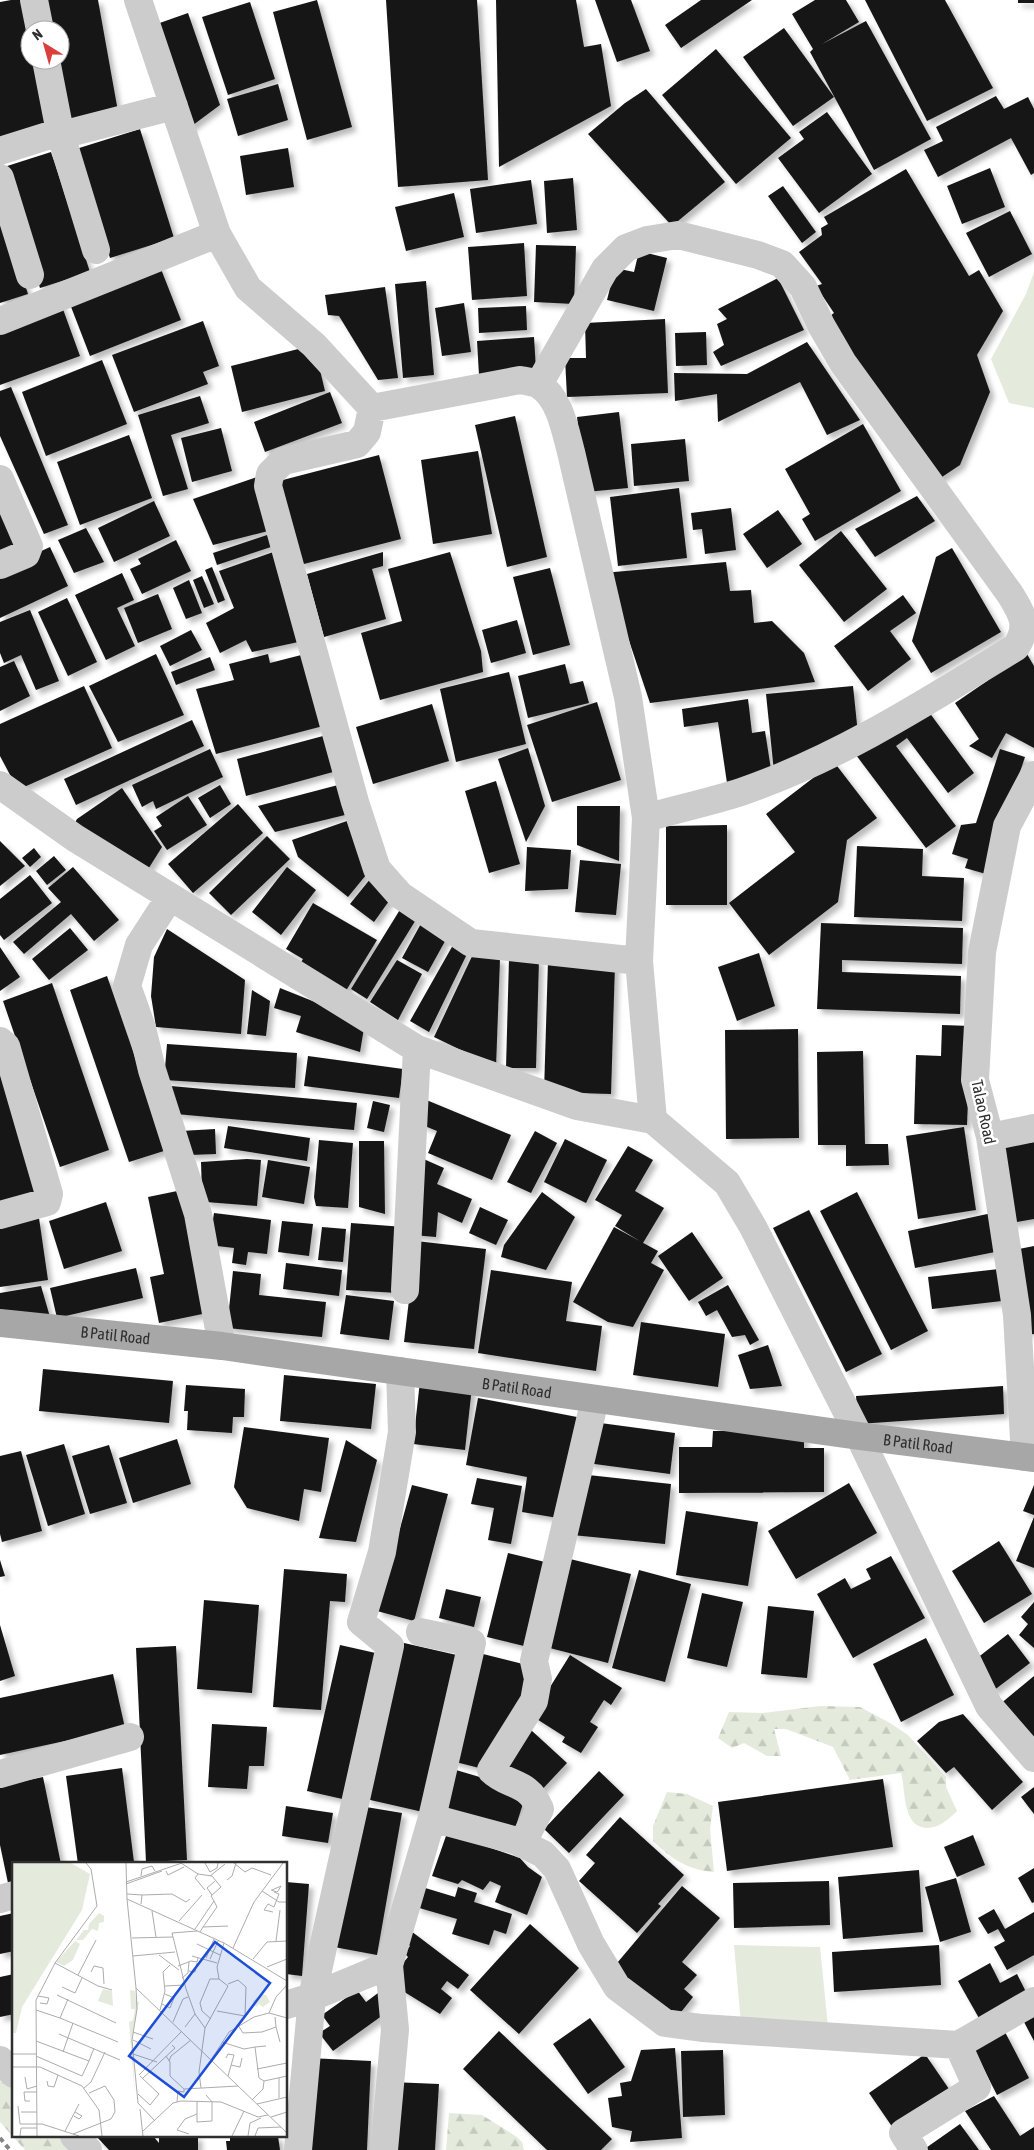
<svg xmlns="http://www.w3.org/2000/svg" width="1034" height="2150" viewBox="0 0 1034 2150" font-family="'Asap Condensed',sans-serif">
<defs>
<pattern id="forest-firs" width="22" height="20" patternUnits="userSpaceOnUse" patternTransform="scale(1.25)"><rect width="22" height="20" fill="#e4ebdd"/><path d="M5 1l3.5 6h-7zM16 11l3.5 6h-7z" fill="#c4cabe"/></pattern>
<filter id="shadow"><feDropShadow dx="4.5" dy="4.5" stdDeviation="2.5" flood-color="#0004"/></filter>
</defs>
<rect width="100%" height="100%" fill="#fff"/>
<path fill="url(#forest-firs)" d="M820,1706l40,1 30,16 18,12 38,42v10l11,24c-8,8 -18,17 -30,17 -25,-1 -21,-37 -26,-55l-51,7 -17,-33 -47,-18h-12l7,27h-14l-23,-13 -12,5 -14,-10 11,-26 34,1z
M667,1792l20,2 26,12 -3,23 4,43c-27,-2 -42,-13 -61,-31v-15z
M0,2046l14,16v74h62l12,14h-63l-25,-28z
M449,2113l33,2 35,22 5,5 2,8h-78z"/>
<path fill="#e4ebdd" d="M1034,272v136l-25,-5 -18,-44 35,-65z
M734,1945l86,2 8,80 -87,-3z"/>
<path fill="#161616" filter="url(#shadow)" d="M11,0h15l4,30v30h8l13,71 -51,10v-139z
M45,0h53l21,117 -52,9 -7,-66v-30h-10z
M317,0l35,127 -45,13 -34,-128z
M386,0h91l11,180 -90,7z
M496,0h80l8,47 17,-3 10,62 -112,61z
M595,0h36l19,51 -33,11z
M701,0h51l-71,48 -16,-23z
M815,0h31l13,22 -37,22 44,-23 65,118 -57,31 -64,-118 3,-3 -21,-35z
M865,0h80l48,88 -66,33z
M1018,0h16v3h-16z
M250,2l25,77 -47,16 -26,-78z
M188,13l32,92 -31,23 -35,-103z
M784,28l50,69 -41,29 -50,-69z
M716,49l75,89 -55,46 -74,-89z
M278,84l10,36 -50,16 -11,-37z
M646,89l79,93 -53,44 -84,-92 37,-31z
M996,96l8,13 24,-12 6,12v64l-3,2 -20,-37 -73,39 -14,-27 19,-9 -7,-14z
M827,112l45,62 -53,39 -41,-55 26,-19 -5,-7z
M140,129l34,109 -64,20 -34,-109z
M288,148l6,39 -48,8 -6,-39z
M51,152l39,120 -50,16 -39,-120z
M990,168l15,39 -43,17 -15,-38z
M906,169l63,107 10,-6 24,41 -26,44 13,37 -30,73 -24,16 -109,-163 7,-5 -18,-27 6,-2 -23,-32 23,-17 -1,-7 7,-4 -4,-7z
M573,178l4,52 -30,3 -3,-52z
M531,180l6,44 -61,9 -6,-44z
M783,186l33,46 -14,11 -34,-47z
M454,193l10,44 -58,14 -11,-44z
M0,207l28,87 -28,9z
M1010,211l22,43 -43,23 -23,-44z
M524,243l3,53 -55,4 -4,-53z
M536,245l40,1 -2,58 -40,-2z
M639,251l28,7 -13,53 -47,-11 8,-32 19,4z
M159,264l22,56 -91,36 -22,-57z
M778,278l26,52 -83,36 -8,-14 11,-7 -7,-21 10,-5 -9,-10z
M426,281l8,94 -31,3 -8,-94z
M385,287l13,91 -20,2 -39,-64 -11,-1 -3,-20z
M60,301l20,55 -80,29v-59z
M464,303l7,49 -29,4 -7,-48z
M526,306l1,24 -48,3 -1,-25z
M665,319l3,74 -101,4 -2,-39h21l-1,-35z
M203,321l16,45 -16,6 5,12 -74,28 -22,-57z
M706,332l1,33 -31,1 -1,-33z
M534,337l2,33 -57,5 -2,-34z
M807,342l53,78 -33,15 -27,-53 -82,40 -1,-28 -42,7 -1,-28 73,1z
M314,345l11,46 -83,21 -11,-46z
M102,360l25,64 -81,32 -24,-64z
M11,387l57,138 -24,9 -44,-98v-45z
M330,392l12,31 -77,29 -11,-30z
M200,396l9,27 -38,12 17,54 -25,7 -25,-81z
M619,412l9,76 -42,4 -9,-75z
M515,416l32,141 -40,10 -32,-142z
M863,424l38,67 -86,50 -13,-22 8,-5 -25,-45z
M221,428l11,43 -40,11 -11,-44z
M129,435l23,63 -72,27 -23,-63z
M685,439l4,42 -55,5 -3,-42z
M478,451l14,83 -59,10 -12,-84z
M379,455l22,84 -101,26 -21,-84z
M257,477l15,53 -59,15 -20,-46z
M679,488l8,70 -69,8 -8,-69z
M0,491l23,52 -23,10z
M917,496l18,25 -60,36 -20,-28z
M154,501l16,35 -56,26 -16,-34z
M731,508l5,42 -31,4 -3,-25 -9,1 -2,-17z
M778,510l24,34 -35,24 -24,-34z
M86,528l18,34 -30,11 -16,-33z
M841,531l46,58 -43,33 -45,-57z
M273,533l4,12 -60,20 -4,-12z
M176,540l15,31 -49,23 -12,-25 11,-5 -3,-5z
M50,547l18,39 -68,32v-48z
M952,548l49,84 -70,41 -19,-32 24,-84z
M279,550l24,91 -51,11 -6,-12 -26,13 -14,-30 28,-15 -15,-37z
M383,552v14l-11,3 14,50 -62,18 -17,-63z
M450,552l31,99 2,21 -103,28 -19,-67 41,-12 -14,-52z
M726,562l4,29 21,-1 3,33 18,-2 32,32 11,29 -165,21 -33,-98 -14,-32z
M212,567l13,33 -7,3 -13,-33z
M550,568l20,77 -37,10 -20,-78z
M122,573l12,27 -17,8 18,38 -29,14 -31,-65z
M202,576l12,28 -10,4 -11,-28z
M189,580l13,33 -16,6 -13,-31z
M158,594l14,35 -34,14 -14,-35z
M903,595l13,18 -26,18 21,28 -43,32 -34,-45z
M67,598l30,64 -29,14 -30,-64z
M30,610l29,71 -23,9 -15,-35 -17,8 -4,-10v-31z
M517,620l9,33 -35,10 -9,-33z
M191,630l11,20 -32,16 -10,-20z
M1024,649l10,17v82l-28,-15 -14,25 -23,-12 10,-7 -24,-36 32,-22z
M309,653l18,72 -111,29 -20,-65 38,-9 -5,-16 39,-10 2,9z
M156,654l28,61 -66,27 -29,-56z
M210,657l5,13 -39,15 -5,-13z
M14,661l16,35 -30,15v-44z
M565,664l5,20 13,-3 6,22 -61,15 -10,-42z
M509,672l17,72 -70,18 -16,-73z
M84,686l28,62 -88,39 -7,1 -17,-32v-32z
M853,686l5,48 -84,38 -8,-78z
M748,699l4,34 13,-2 7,45 -45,7 -9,-61 -34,5 -2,-18z
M597,702l24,78 -69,22 -25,-77z
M432,704l17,57 -76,23 -17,-57z
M923,704l51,69 -26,20 -41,-55 -11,8 60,80 -30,22 -70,-93z
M192,720l12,26 -128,59 -12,-26z
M323,736l10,36 -87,24 -9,-37z
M528,748l17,58 -19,36 -28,-83z
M210,749l13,28 -67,32 -3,-8 -11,6 -10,-22z
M1000,749l25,8 -39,117 -21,-6 3,-9 -16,-5 9,-29 15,-2z
M834,762l43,56 -30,22 -9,62 -69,53 -40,-52 66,-51 -29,-38z
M496,781l24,83 -31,9 -24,-82z
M220,785l11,19 -21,14 -12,-20z
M338,785l7,30 -70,17 -17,-26z
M122,788l40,59 -15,24 -74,-45 4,-7z
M188,796l19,29 -40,25 -13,-19 8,-5 -6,-9z
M238,804l25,29 -70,60 -25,-29z
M577,806h43l-1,55 -42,-16z
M347,821l19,54 -18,22 -50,-40 -6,-17z
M727,825v80h-61v-79z
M267,836l23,23 -59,56 -22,-22z
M0,841l25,25 -25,20z
M857,846l66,3 -1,27 42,2 -2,43 -108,-4z
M527,847l44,3 -3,39 -43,2z
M34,848l7,9 -11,10 -8,-9z
M54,856l12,14 -19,15 -11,-14z
M580,860l41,4 -5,51 -41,-3z
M73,867l46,53 -25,21 -23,-27 -47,40 -11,-12 48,-40 -13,-14z
M287,867l29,23 -35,45 -29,-23z
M30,875l22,28 -48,37 -4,-5v-36z
M371,878l23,16 -20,28 -24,-18z
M313,903l64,37 -33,54 -46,-27 5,-8 -17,-10z
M401,908l16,10 -50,81 -16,-10z
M423,920l26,14 -21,38 -26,-14z
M821,923l142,5 -1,36 -120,-4v12l119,4 -1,38 -143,-5z
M70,928l18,22 -39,30 -17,-21z
M167,929l78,51 -4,54 -85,-7 -5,-31 3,-39z
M453,945l15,7 -39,80 -19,-11z
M0,947l20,30 -20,14z
M474,952l26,7 -4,108 -62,-30z
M759,953l16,53 -38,15 -19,-54z
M509,959h30l-3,109h-30z
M397,960l25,14 -24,46 -28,-18z
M548,961l67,3 -4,130 -67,-2z
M107,976l60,174 -38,12 -59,-172z
M52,983l57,167 -49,17 -57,-166z
M280,988l85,34 -5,30 -64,-20 5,-16 -27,-8z
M252,990l18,11 -4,35 -19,-2z
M942,1025l29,1 -4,99 -53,-1 2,-69 25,1z
M798,1029l1,109 -73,1 -1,-109z
M167,1044l130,9 -2,35 -131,-8z
M863,1051l2,93h23l1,21 -43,1v-21h-28l-1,-93z
M308,1056l95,13 -4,29 -95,-12z
M0,1072l42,121 -42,15z
M171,1086l186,17 -3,27 -178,-16z
M424,1099l87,36 -19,45 -64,-27 9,-22 -17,-7z
M373,1101l17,4 -6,27 -17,-4z
M228,1126l82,12 -3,23 -83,-13z
M964,1127l12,83 -58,9 -12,-83z
M215,1129l1,25 -27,1 -8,-24z
M535,1131l22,12 -26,50 -24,-11z
M565,1139l42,21 -21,43 -42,-21z
M319,1140l34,3 -5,65 -32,-2 -2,-9z
M359,1141h25l1,73 -26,-7z
M1034,1142v77l-23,4 -11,-76z
M628,1146l25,14 -18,31 29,17 -21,35 -28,-17 7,-11 -27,-15z
M419,1157l25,11 -7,16 35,15 -10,24 -24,-11 -2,25 -23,-2z
M247,1159l14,1 -4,46 -51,-4 -4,-9 -1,-31z
M268,1160l42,7 -6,37 -42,-7z
M187,1189l25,123 -53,11 -9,-46 14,-3 -16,-77z
M542,1192l33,25 -29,53 -45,-13 3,-12z
M857,1192l71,139 -37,19 -71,-139z
M106,1202l16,49 -58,18 -15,-48z
M480,1207l28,13 -12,25 -27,-12z
M809,1210l73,144 -36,18 -73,-144z
M214,1213l57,7 -4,34 -19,-2 -2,13 -14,-2 2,-15 -25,-3z
M992,1213l8,38 -85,17 -7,-37z
M39,1218l9,62 -48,7v-63z
M282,1221l31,3 -4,32 -31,-4z
M351,1223l53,4 -6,66 -52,-3z
M322,1227l24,2 -3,33 -25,-2z
M614,1227l44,24 -7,12 13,7 -31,57 -25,-5 -35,-20z
M692,1232l31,46 -34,23 -31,-45z
M416,1241l70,8 -12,100 -70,-7z
M1034,1246v88l-5,1 -15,-85z
M286,1263l56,7 -3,26 -56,-7z
M136,1268l7,30 -86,20 -7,-30z
M999,1269l3,32 -70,8 -4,-32z
M491,1270l81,12 -6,39 36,5 -6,45 -118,-18z
M233,1271l28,3 -2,21 67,7 -4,35 -95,-9z
M728,1285l31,55 -9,5 -5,-10 -13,2 -15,-27 -11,6 -8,-14z
M41,1286l9,31 -50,-4v-20z
M346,1295l48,6 -5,39 -49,-6z
M641,1322l84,12 -7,53 -85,-12z
M768,1345l14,41 -32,3 -12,-34z
M43,1369l130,12 -4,42 -130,-12z
M284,1375l92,9 -5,45 -91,-8z
M420,1381l52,6 -7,63 -52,-6z
M186,1385l59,4 -1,28h-11l-1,16 -45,-3 1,-19h-4z
M1003,1386l1,28 -146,10 -2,-28z
M478,1398l99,19 -19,101 -36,-6 5,-35 -61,-12z
M593,1422l82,11 -5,41 -83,-11z
M244,1427l85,11 -8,54 -17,-3 -5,32 -52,-13 -13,-21z
M804,1430v18h20v44l-145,1v-46h33l1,-16z
M177,1439l14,45 -58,19 -14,-45z
M346,1440l31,20 -21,82 -37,-4z
M64,1444l21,70 -37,12 -22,-71z
M109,1445l18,58 -37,11 -18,-58z
M21,1451l21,80 -40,11 -2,-8v-78z
M579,1474l92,10 -6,60 -93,-9z
M477,1478l45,8 -11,58 -23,-4 6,-32 -23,-4z
M849,1483l28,50 -81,46 -28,-48z
M412,1485l36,9 -34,127 -37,-10z
M1034,1485v30l-11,-4z
M686,1511l72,11 -10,64 -72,-11z
M1034,1517v51l-18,-7z
M999,1541l33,53 -48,29 -32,-52z
M508,1553l37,9 -21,84 -37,-9z
M891,1556l34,62 -72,40 -36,-64 28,-16 6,11 20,-10 -5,-10z
M566,1558l65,16 -23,89 -66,-17z
M0,1560l5,16 -5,1z
M284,1569l63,5 -2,28 -15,-1 -9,109 -48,-3z
M639,1570l52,14 -26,98 -53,-14z
M446,1589l35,8 -7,30 -35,-9z
M702,1593l41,9 -16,65 -40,-9z
M204,1600l55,5 -7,88 -55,-4z
M1034,1602v46l-15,-13 9,-11 -7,-7z
M768,1606l46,5 -7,67 -46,-4z
M0,1625l15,51 -15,5z
M1008,1634l22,29 -37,28 -21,-29z
M926,1638l28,57 -53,27 -28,-58z
M404,1643l57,13 -38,156 -57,-13z
M340,1645l40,9 -33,146 -40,-9z
M176,1646l11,214 -41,2 -10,-214z
M475,1652l60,15 -48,103 -39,-10z
M570,1655l52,33 -11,17 -7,-5 -14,22 8,5 -17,26 -19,-11 3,-5 -33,-21z
M113,1674l12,54 -125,27v-57z
M1034,1676v65l-35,-36z
M963,1714l60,68 -31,28 -38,-43 -8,6 -29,-32 22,-19z
M212,1724l55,3 -3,39h-15l-2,23 -39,-2z
M531,1730l36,33 -30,32 -35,-32z
M122,1768l12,94 -56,2 -12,-88z
M456,1770l71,21 -13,41 -70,-21z
M599,1771l25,24 -55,58 -25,-24z
M43,1777l18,87h-47v18l-6,1 -8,-38v-59z
M883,1779l10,68 -166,24 -9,-69z
M1034,1787v27l-13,-17z
M286,1806l47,7 -5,30 -46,-7z
M360,1806l42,7 -25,142 -43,-8z
M620,1817l64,58 -26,29 3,2 -24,27 -58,-52 16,-18 -9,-8z
M447,1833l73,25 8,9 14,10 -15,38 -32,-13 6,-16 -11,-5 -7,9 -21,-10 -4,4 -26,-8z
M973,1835l12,30 -28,12 -13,-30z
M1034,1868v34l-2,1 -14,-25z
M919,1870l4,62 -80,7 -5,-62z
M956,1878l15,54 -31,10 -15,-55z
M829,1881l1,44 -96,3 -1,-45z
M286,1882l23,2 -7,92 -16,-2z
M682,1886l38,32 -38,44 15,13 -13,14 9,8 -19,24 -62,-52z
M422,1887l33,10 3,-10 19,6 -3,9 38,12 -6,20 -12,-4 -5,15 -37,-11 5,-15 -41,-12z
M994,1909l11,20 29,-17v43l-27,15 -13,-23 11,-6 -7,-12 -10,5 -10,-16z
M14,1913v38l-14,3v-38z
M530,1924l49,44 -60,66 -49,-44z
M411,1931l58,44 -11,14 -11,-8 -6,8 11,9 -12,16 -42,-26v-19l10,-12 -4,-4 6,-7 -6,-5z
M939,1945l2,40 -107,7 -2,-40z
M990,1963l10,20 17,-9 10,20 -47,26 -22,-39z
M14,1974v40l-14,3v-40z
M357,1990l9,12 12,-9 12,17 -57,41 -14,-18 11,-7 -8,-11z
M1034,2016v25l-10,-19z
M590,2018l35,49 -37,27 -35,-50z
M499,2031l113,108 -11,11h-54l-84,-81z
M1005,2032l24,46 -32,17 -24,-47z
M675,2048l7,90 -52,4 2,-11 -20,-4 -4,-29 14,-2 -2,-13 11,-2 10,-31z
M723,2050l2,65 -42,2 -2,-66z
M925,2054l24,35 -56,39 -24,-35z
M309,2058l62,3 -4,89h-63z
M391,2082l48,2 -4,66h-48z
M994,2096l26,40 14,-9v23h-43l-26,-39z
M960,2124l19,26h-56z
M96,2136h57l6,7v-7h39v14h-89z
M230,2136h48l2,14h-53l-1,-9h4z"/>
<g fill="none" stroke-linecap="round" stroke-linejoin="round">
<path stroke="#ccc" stroke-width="28" d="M34,0l6,30
M138,0l79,234 31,54 66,57 58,63 148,-28c5,1 14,2 19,5 21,13 26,45 32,67l57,245 18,121 -7,143 14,159 74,63 26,44 106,209 130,270 45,52
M46,60l14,72 36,118
M0,151l60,-19h13l101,-26
M0,178l30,97
M0,321l217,-87
M539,384l66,-115 21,-21 21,-8 31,-5 80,20 24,9 21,23 18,38 22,38 167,231c12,20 20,31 6,53 -88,54 -176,111 -275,145 -31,10 -64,17 -95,26
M372,408l-5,24 -10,12 -74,17 -13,13 -2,12 87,316 22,67 23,26 71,48 168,18
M0,479l29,67 -3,8 -26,11
M0,785l75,53 342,211 160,57 76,14
M170,897l-31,48 -12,41 15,42 10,42 46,144 24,132
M0,1041l6,5 43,148 -2,8 -47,13
M990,1137l44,-9
M405,1290l12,-241
M1025,1457l-8,-142 -27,-178 -15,-57 7,-128 25,-126 27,-51
M0,1774l130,-37
M432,1818l85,23 26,13 14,15 34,75 26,43 48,36 37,5 256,17
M522,1844l18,-35c-12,-29 -32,-22 -49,-39l43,-69 4,-22 -4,-18 61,-262
M0,1899l14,-4
M286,2005l26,-8 77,-32
M0,2060l14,14
M74,2136l14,14
M298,2150l14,-153 78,-351 -29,-24 21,-70 20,-120 -2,-61
M384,2150l11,-120 -6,-65 43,-147 40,-175 -52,-11
M914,2150l-11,-17 74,-46 -19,-42 76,-44"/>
<path stroke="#a7a7a7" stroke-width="28" id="s1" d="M0,1323l222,23 637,90 175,22"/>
<path stroke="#848484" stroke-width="4" stroke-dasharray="5 4" stroke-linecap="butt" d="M0,2138l10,12"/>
</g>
<g text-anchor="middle" stroke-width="5" stroke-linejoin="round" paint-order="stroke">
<g font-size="16" fill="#2f2f2f" stroke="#fff">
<text transform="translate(984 1112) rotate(78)" y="6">Talao Road</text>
<text dy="6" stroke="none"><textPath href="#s1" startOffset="116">B Patil Road</textPath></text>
<text dy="6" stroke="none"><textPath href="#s1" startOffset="521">B Patil Road</textPath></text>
<text dy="6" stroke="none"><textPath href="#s1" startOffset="926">B Patil Road</textPath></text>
</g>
</g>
<g transform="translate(12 1862)">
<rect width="275" height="275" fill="#fff"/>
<path d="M87,51l5,3v6l-5,1 -1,8 -6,-2 -9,11h-7l8,-10h4l1,-6zM63,79l5,3 -7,16 -9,6 -8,-4zM118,128l5,1 1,10 3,1 -7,35 3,60 -6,-75 4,-2 2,-11h-4z" fill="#e4ebdd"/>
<path d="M0,1h59l19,11 -8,36 -60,97 -6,26h-4z" fill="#e4ebdd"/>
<path d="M91,127l9,2 1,15 -15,-5zM249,132l5,1 4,7 -7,5 -4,-3 -3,3 -3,-6z" fill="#e4ebdd"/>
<path fill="none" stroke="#acacac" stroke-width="1" d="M114,1l1,36M169,1l17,11 14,2 9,11 -10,9 3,5 -19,28M193,1l5,9 7,-4 1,-5M222,1l11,9 7,-4 19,7M154,9l2,4 16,-8M186,12l-3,4 10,12M129,14l1,-7 10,-3 3,5M198,14l15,-12M215,18l5,-4 4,-13M114,20l56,-19M114,22l36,-13M259,28l6,2 1,-1 3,-5 -9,4M250,29l17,11h8M115,32l15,1 -1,9M130,33l30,-1 14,8 4,-3M200,33l-5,-7 8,-7M140,49l4,26M261,50l-9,-2 4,-6 6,3 5,-13 -5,-2M167,59l23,-26M191,65l14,-20 -3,-6M185,69l-25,2 14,56 9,25 10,14M188,70l3,-5 25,-1M120,76l41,-1M264,79l4,-31M185,82l23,11M221,86l21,-46 29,-39M147,93l20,15M121,94l42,-4M180,94l25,7M194,96l8,-19M198,97l8,-18M241,97l14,-17 20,-1M43,101l43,23 14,4M166,104l13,-5 6,1 1,-4M255,105l20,-8M177,109l6,1 2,-9M79,110l3,-6 9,2 1,16M66,113l18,-35M170,116l6,-5 1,-11M275,119l-63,-38 -97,-44 9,89 151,145M153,124l19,-1M50,125l13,6 7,-15M124,126l1,21 -5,31 6,63 17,18M45,133l59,28M26,134l11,2 -2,6 -7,-1M150,142l8,4 4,-10 -9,-4M24,148l24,8 8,-19M148,148l5,-19 -2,-19 7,-7M205,149l28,5 1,-29 -8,-7 -10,4M257,151l18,5M48,156l58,24M199,157l-9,-8 -2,-8 10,-24h9M161,160l10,-23 5,-2M226,163l5,8 19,-1 14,-5 -1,-10M173,165l10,-13M264,165l4,15M121,170l20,7M47,172l61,26M121,178l18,9M24,179l53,20 5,-13M210,180l22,7 11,-2M51,190l10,-29M0,192h24M121,192l24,8M24,194l46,20 7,-15M154,194l4,6v14l14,13M214,196l2,-4 6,1 -6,21M199,198l18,-28 25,-15 15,-4 7,-16 11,-12M157,199l2,-5 20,-16M219,203l9,2 2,-9M0,205h28l42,19 17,24 3,26M245,207l30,-6M127,213l43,-44M13,215l2,12 10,-3M131,216l32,-30 -3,-3M267,216v20M35,219l1,5 6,1 4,-12M252,219l23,-5M72,226l7,-6 14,-30M189,226l-2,-16 6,-44 23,-42 -9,-7 -2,-12 7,-24M126,232l12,11 9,-11 -19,-18M240,238l11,-11 1,-8 -5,-3 -4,-31 11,-1M18,239h-5l-1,-9h13M165,240l1,-11 6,1v-3l54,-3M185,240v20l15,-1v-19l-6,-7M245,242l30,-7M6,244l2,18h22l37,12M128,247l3,27M9,250h16M62,254l5,3 3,-3 -7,-4M259,255l16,-5M53,269l14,-27M131,269l30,-28 8,-2 40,1 37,15 10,-2M61,272l38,-15 4,-7 -1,-12 -9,-14 -16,7M177,272l-12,-4 8,-11 12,-5M8,274l1,-8h16M25,274l-1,-136 19,-37 42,-57 -6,-37 -5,-6M220,274l12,-25M236,274l2,-13 11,-5M243,274l3,-8 23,-1"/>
<path fill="#1d4ed8" fill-opacity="0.15" stroke="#1d4ed8" stroke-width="2.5" d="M203,80l55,41 -86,114 -55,-41z"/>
<rect width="275" height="275" fill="none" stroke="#2f2f2f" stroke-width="2.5"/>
</g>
<g transform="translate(45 45) rotate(323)"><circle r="24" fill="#ffffff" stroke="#acacac"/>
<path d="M0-4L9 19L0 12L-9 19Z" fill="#d93f3d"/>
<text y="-8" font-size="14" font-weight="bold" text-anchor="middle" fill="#2f2f2f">N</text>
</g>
</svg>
